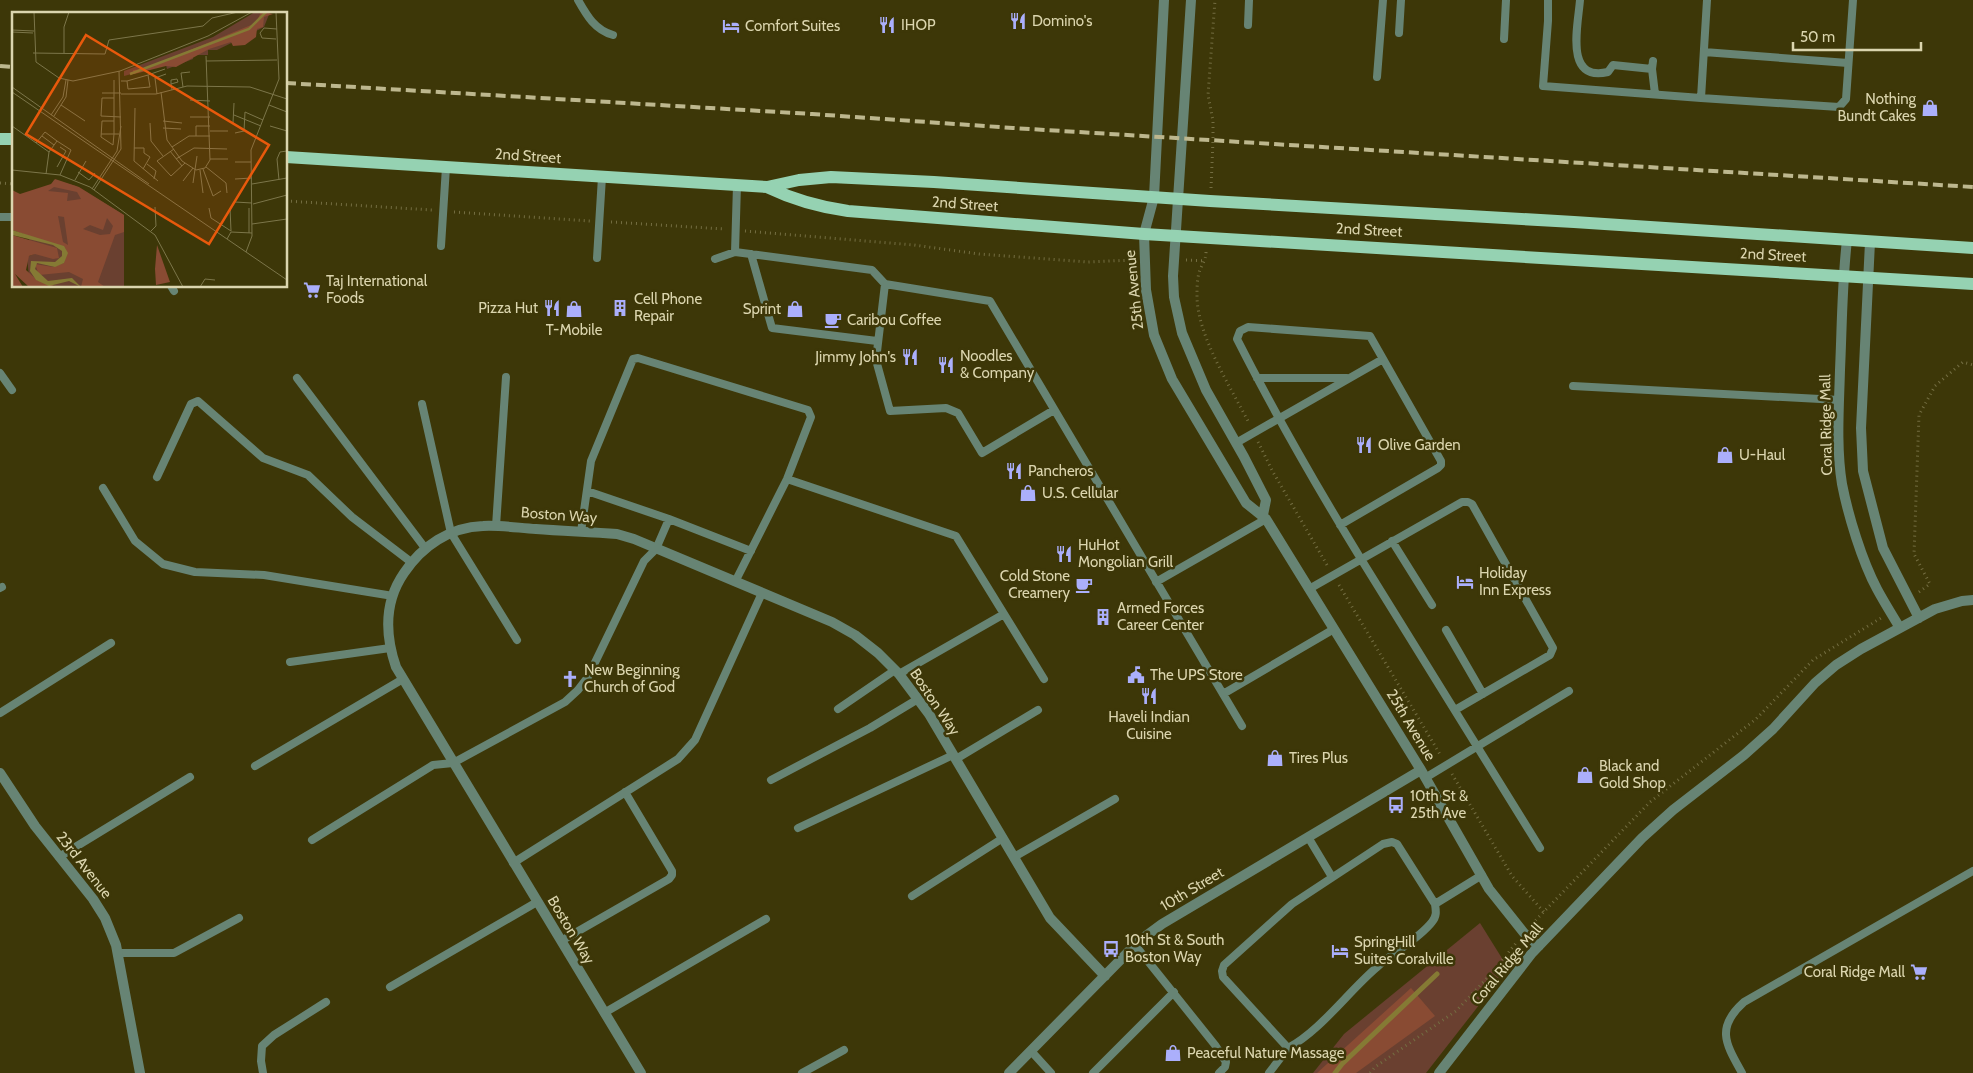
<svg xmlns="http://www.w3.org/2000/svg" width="1973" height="1073" viewBox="0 0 1973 1073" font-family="Cabin,sans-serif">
<rect width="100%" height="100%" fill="#3d3708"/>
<path fill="#6a4030" d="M1480,923l28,45 -82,105h-113l31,-39z"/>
<path fill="#894b33" d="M1411,988l24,28 -79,57h-39z"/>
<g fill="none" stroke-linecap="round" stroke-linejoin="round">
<path stroke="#857a34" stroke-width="5" d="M1335,1073l7,-9 95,-90"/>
<path stroke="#746e42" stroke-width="3" stroke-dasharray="1 4" stroke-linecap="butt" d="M0,183l14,1
M1211,188l2,-48v-19l-5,-26 7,-95
M286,201l146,9
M454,212l136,9
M611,222l113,7
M745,231l169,14 65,9 109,8 45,-2
M1206,252c0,9 -5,13 -7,21 -2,7 -2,16 -2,23 0,39 34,92 52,127
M1186,260l20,1
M1258,442l15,30 54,93
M1339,585l102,171
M1919,592l11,-8 -16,-30 5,-139 16,-29 28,-24 10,3
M1452,774l60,102 32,36
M1532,924l118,-122 106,-83 57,-59 68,-42
M1370,1073l5,-6 81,-56 34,-36 27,-33"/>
<path stroke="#678474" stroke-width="8" d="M578,0c9,16 17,30 35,35
M1548,0v21l-5,65 158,12
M1580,0c-2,26 -16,82 28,72l5,-7 39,4 1,-8
M1707,0l-6,98 138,9 7,-8 7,-99
M1248,25l1,-25
M1399,33l2,-33
M1504,39l2,-39
M1704,52l144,11
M1652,69l3,25
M1377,77l6,-77
M0,217h14
M441,246l5,-79
M735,252l2,-67
M751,254l21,74 105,13
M597,258l5,-81
M715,259l20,-7 137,18 13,14 105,17 252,425
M885,284l-9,76 14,51 56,-3 12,5 24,40 72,-43
M171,286l3,5
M0,373l12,17
M297,378l128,170
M1257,378h90
M1573,386l266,14
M422,404l29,129 66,107
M1236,443l147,-84
M157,477l34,-73 7,-3 65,57 45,17 44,42 59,45
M787,479l169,57 88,143
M103,488l32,53 28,23 32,8 69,3 129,21
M587,491l82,28 82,32
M1340,525l98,-57 3,-3v-4l-71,-125 -122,-9 -8,4 -3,8c38,75 80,148 124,220l179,289
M496,526l10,-149
M581,532l10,-71 42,-102 5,-1 170,52 3,7 -24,62 -52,103
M1392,541l40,64
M1156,582l110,-63
M0,588l2,-1
M1309,589l153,-87h6l4,2 81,144 -3,7 -95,55
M1446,630l37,64
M290,662l100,-14
M899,674l105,-60
M1223,694l111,-65
M838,709l57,-39
M0,713l111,-70
M956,759l82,-49
M255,766l148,-87
M1425,778l144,-87
M771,780l99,-52 48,-29
M798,828l155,-73
M1308,837l24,40
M312,840l121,-75 20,-2 112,-61 13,-12 10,-13 56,-116 12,-12 13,-30
M59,857l131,-80
M1014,857l101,-58
M513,863l165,-104 17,-19 67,-147
M912,896l91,-58
M561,941l108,-62 3,-4v-4l-47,-79
M1135,945l80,100 11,17 -1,5 -6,6
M117,953h57l65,-35
M390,987l147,-85
M604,1013l162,-94
M1288,1048c33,-18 59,-55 88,-80 17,-16 42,-28 56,-46 5,-6 4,-11 3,-18
M1031,1051l20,22
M263,1073l-2,-12 1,-15 12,-11 52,-33
M802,1073l42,-23
M1093,1073l81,-81
M1269,1073l19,-25 -65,-71 -1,-6 2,-6 68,-61 91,-60 9,-2 5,2 38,60 47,-29
M1742,1073c-16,-29 -27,-45 2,-71l229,-131"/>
<path stroke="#678474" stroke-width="10" d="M1164,0l-10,197 -10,37 2,56 8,45 18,44 46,77 28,47 20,16 155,251 68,119 35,44 15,13
M1191,0l-18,276 1,21 8,36 24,57 38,67 22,43 -3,15
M1847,240c-5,43 -5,86 -7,130 -1,37 -4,77 2,114 6,31 20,77 35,105 7,13 15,26 23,39
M1870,242l-9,186 2,43 20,77 36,70
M0,773l35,53 58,73 12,19 11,27 24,128
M641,1073l-245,-406c-11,-32 -12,-65 8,-94 18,-27 46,-46 79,-47 17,-1 36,2 53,3 27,2 54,3 81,5l17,5 198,83 23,13 23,18 21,21 30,40 121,204 55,58
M1009,1073l130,-132 23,-17 259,-154
M1439,1073l93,-120 110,-115 31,-28 71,-55 29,-26 42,-46 21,-18 25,-16 74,-40 27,-8 11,-1"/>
<path stroke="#95d2b2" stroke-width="12" d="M0,139h14
M286,157l481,30 32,-7 32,-3 103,5 276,19 364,21 399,26
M767,187c27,13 52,20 81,24l296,23 829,50"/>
<path stroke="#bdb78e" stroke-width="4" stroke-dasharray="10 5" stroke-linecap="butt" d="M0,66l14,1
M286,83l526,31 201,14 960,59"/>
</g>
<defs>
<g id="restaurant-bare" transform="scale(1.35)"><path d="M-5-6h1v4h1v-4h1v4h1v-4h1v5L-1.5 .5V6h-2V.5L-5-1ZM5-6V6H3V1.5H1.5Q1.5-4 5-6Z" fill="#abaffb" stroke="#3d3708" stroke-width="2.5" paint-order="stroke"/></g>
<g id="hotel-bare" transform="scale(1.35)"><path d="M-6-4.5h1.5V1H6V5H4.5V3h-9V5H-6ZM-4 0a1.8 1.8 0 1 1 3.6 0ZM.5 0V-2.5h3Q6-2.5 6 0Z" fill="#abaffb" stroke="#3d3708" stroke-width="2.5" paint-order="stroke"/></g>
<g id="shop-bare" transform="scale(1.35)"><path d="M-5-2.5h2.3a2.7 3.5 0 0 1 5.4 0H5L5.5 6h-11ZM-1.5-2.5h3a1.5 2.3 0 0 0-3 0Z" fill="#abaffb" stroke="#3d3708" stroke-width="2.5" paint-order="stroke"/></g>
<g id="supermarket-bare" transform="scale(1.35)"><path d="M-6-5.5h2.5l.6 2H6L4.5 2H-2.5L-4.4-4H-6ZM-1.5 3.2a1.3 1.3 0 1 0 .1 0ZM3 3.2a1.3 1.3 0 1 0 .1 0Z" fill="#abaffb" stroke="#3d3708" stroke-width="2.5" paint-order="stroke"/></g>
<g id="building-bare" transform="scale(1.35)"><path d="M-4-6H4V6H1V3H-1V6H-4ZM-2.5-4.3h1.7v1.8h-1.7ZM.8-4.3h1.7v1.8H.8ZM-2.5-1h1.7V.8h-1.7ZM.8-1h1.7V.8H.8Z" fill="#abaffb" stroke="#3d3708" stroke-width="2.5" paint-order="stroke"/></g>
<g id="cafe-bare" transform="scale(1.35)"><path d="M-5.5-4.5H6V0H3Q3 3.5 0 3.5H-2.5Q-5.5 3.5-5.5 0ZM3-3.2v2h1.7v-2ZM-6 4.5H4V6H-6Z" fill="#abaffb" stroke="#3d3708" stroke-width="2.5" paint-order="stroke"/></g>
<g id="civic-bare" transform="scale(1.35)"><path d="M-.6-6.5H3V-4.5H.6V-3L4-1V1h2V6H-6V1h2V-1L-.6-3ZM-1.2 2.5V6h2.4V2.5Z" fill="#abaffb" stroke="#3d3708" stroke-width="2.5" paint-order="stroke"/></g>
<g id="church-bare" transform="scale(1.35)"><path d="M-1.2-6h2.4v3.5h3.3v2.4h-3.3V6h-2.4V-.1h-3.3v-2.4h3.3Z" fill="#abaffb" stroke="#3d3708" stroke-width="2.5" paint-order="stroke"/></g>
<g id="bus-bare" transform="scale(1.35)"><path d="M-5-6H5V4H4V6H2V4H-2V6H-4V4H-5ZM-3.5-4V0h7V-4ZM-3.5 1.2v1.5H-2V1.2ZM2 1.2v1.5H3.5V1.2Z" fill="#abaffb" stroke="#3d3708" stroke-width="2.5" paint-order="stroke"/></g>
</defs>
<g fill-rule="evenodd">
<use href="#restaurant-bare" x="1018" y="21"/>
<use href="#restaurant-bare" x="887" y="25"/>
<use href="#hotel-bare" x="731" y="26"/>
<use href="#shop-bare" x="1930" y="108"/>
<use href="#supermarket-bare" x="312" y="290"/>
<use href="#restaurant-bare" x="552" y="308"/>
<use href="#building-bare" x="620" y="308"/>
<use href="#shop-bare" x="574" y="309"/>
<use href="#shop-bare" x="795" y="309"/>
<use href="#cafe-bare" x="833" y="320"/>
<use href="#restaurant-bare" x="910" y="357"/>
<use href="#restaurant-bare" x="946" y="365"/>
<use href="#restaurant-bare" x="1364" y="445"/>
<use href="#shop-bare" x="1725" y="455"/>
<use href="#restaurant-bare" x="1014" y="471"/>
<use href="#shop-bare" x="1028" y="493"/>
<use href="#restaurant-bare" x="1064" y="554"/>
<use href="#hotel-bare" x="1465" y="582"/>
<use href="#cafe-bare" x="1084" y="585"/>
<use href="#building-bare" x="1103" y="617"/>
<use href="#civic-bare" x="1136" y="675"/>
<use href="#church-bare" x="570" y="679"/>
<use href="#restaurant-bare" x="1149" y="696"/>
<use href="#shop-bare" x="1275" y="758"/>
<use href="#shop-bare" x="1585" y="775"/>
<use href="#bus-bare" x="1396" y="805"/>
<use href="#bus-bare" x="1111" y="949"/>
<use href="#hotel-bare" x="1340" y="951"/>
<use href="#supermarket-bare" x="1919" y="972"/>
<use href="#shop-bare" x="1173" y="1053"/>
</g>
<g text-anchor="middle" stroke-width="5" stroke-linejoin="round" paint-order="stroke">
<g font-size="15" fill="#dbd5ae" stroke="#3d3708" text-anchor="start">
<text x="1032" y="26">Domino's</text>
<text x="901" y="30">IHOP</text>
<text x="745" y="31">Comfort Suites</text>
<text x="1916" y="104" text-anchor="end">Nothing<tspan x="1916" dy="17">Bundt Cakes</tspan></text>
<text x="326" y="286">Taj International<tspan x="326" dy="17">Foods</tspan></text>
<text x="634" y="304">Cell Phone<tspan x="634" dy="17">Repair</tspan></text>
<text x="538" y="313" text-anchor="end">Pizza Hut</text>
<text x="781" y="314" text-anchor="end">Sprint</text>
<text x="847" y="325">Caribou Coffee</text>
<text x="574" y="335" text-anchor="middle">T-Mobile</text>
<text x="960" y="361">Noodles<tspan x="960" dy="17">&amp; Company</tspan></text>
<text x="896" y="362" text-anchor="end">Jimmy John's</text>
<text x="1378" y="450">Olive Garden</text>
<text x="1739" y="460">U-Haul</text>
<text x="1028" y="476">Pancheros</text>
<text x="1042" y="498">U.S. Cellular</text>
<text x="1078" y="550">HuHot<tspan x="1078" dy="17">Mongolian Grill</tspan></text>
<text x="1479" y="578">Holiday<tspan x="1479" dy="17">Inn Express</tspan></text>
<text x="1070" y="581" text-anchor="end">Cold Stone<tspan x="1070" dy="17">Creamery</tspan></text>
<text x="1117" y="613">Armed Forces<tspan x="1117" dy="17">Career Center</tspan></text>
<text x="584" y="675">New Beginning<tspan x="584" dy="17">Church of God</tspan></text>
<text x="1150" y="680">The UPS Store</text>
<text x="1149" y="722" text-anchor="middle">Haveli Indian<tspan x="1149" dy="17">Cuisine</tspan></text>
<text x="1289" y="763">Tires Plus</text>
<text x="1599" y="771">Black and<tspan x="1599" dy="17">Gold Shop</tspan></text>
<text x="1410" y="801">10th St &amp;<tspan x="1410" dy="17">25th Ave</tspan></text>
<text x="1125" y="945">10th St &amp; South<tspan x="1125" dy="17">Boston Way</tspan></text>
<text x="1354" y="947">SpringHill<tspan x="1354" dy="17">Suites Coralville</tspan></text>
<text x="1905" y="977" text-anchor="end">Coral Ridge Mall</text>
<text x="1187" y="1058">Peaceful Nature Massage</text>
</g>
<g font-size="15" fill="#dbd5ae" stroke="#3d3708">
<text transform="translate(528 156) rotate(4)" y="5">2nd Street</text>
<text transform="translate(965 204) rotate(4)" y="5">2nd Street</text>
<text transform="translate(1369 230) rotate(3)" y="5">2nd Street</text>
<text transform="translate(1773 255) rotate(3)" y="5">2nd Street</text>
<text transform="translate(1134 290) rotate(-96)" y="5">25th Avenue</text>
<text transform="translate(1826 425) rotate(-91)" y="5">Coral Ridge Mall</text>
<text transform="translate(559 515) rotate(4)" y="5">Boston Way</text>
<text transform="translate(935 702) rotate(56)" y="5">Boston Way</text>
<text transform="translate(1411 725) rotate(59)" y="5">25th Avenue</text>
<text transform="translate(84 865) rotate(52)" y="5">23rd Avenue</text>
<text transform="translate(1192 889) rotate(-31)" y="5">10th Street</text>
<text transform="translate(571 930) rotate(59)" y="5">Boston Way</text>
<text transform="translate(1507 964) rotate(-50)" y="5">Coral Ridge Mall</text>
</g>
</g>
<g transform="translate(12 12)">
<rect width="275" height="275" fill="#3d3708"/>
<path d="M243,0h15l-6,15 -47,23h-9v5h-15v4l-26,10 -1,-4 -42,11v-5l89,-34zM42,168l22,6 48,29v72h-66l-29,-10 -2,-20 7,-3 -3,-12 -7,-9 -12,-41 9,4 31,-11z" fill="#6a4030"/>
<path d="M249,0l12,2 -9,3 -1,10 -6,2 -1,8 -11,8 -12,1 -2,-4 -22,7 -33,18 -10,-1 -32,8 -1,-4 11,-1 112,-46zM43,167l24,8 45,28v17l-9,3 -17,47 7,5h-24l2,-8 -14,-7 -30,3 -4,-11 18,3 11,-4 2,-14 -54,-19v-40l8,4 31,-10zM42,175l23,5 4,7 -14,2 1,-8 -20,-2zM46,204l6,1 4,28 -5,-3zM95,206l6,8 -3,8 -10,1 -17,-6 7,-4 13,5zM0,223l45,13 2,10 -6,1 -18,-5 -6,2 -3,14 11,10 21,7h-29l-14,-13 8,13h-11zM145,233l13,37 -14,3 -1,-16z" fill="#894b33" fill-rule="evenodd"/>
<path d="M0,218l52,16 4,7 -4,10 -9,4 -18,-4 -2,6 13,12 24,-3 9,9 -12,-6 -20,5 -13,-6 -6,-9 1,-10 24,1 7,-6v-5l-9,-6 -41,-10z" fill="#857a34"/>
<path fill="none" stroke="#857a34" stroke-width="2.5" d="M118,62l119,-45 17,-17"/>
<path fill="none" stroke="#7c764a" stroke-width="1" d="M22,0l2,50 23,16 14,3 47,-10 88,-35 44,-24M0,18l22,1M0,20l21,1M264,27l-14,-1 -2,-5 4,-5 13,1M21,41l72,1 4,-14 94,-14 9,-8 26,-6M52,41v-26l5,-15M194,49l71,-1M102,68v54l-1,11 -12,-8 1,-16h12M109,69h6l1,8 22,-2 -2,-12 17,-6M115,69l21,-6M159,72v-4l6,-1 1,3 -7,2 1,6M0,75l137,97M171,75l-2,-14 9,-1M0,80l275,188M149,80l6,48 15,21 14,9 9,-2 5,-8 -4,-104M90,81h19M109,82h35l31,-8 63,1 37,12M145,82l-2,-16 11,-4M102,86h-12l-1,18 20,1M178,88l20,1M49,93l24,16M257,93l18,7M123,96l-1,53 24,20M39,103l12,-18 3,-17M222,103l27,11M42,104l12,-19 2,-17M178,105h20M151,109l19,2M138,111l1,18 12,15M221,111l1,-20M0,114l37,26 -3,22M258,114l17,5M151,116l18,1M198,119h18M223,121l9,-2 1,-19 18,8M89,122h18M30,124l12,9M184,124v-10h14M45,129l14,9 -11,25M24,131l9,-11 12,9 -8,11M160,135l17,-11h21M122,136h10v5l6,4 -7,12M162,137l-17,12 14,15 14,-13M158,139l12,15M164,147l18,-11 33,1M198,147h18M223,150h16M135,152l9,7 -2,8M45,155l9,-16 -6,-4M194,155l20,16 1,10M191,157l10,27 8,-5M0,158l48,5 30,12 65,48 28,52M188,158l3,23M66,160l11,8 6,-7M223,167l17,-1M63,168l11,-19M267,168l-2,-21 3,-7 7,-1M171,169l10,-13M181,171l4,-27M240,172l35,-6M80,177l25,-38 4,-25M82,178l27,-41 -2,-78M223,190l17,1M241,192l34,-9M197,196l2,10 20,13M218,196l1,23M240,212l35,-5M139,219l5,-5 -1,-19M237,221v-25M215,227l4,-7 21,1M234,240l6,-16 -1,-86 28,-71 -3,-67M188,275l5,-8 10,1"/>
<path fill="#e8590c" fill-opacity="0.15" stroke="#e8590c" stroke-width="2.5" d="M74,23l183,110 -60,99 -183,-110z"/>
<rect width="275" height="275" fill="none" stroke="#dbd5ae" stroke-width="2.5"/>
</g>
<path d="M1793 42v8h128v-8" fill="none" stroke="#dbd5ae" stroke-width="2.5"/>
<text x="1800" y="42" font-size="15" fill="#dbd5ae" stroke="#3d3708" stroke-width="4" paint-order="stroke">50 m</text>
</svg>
